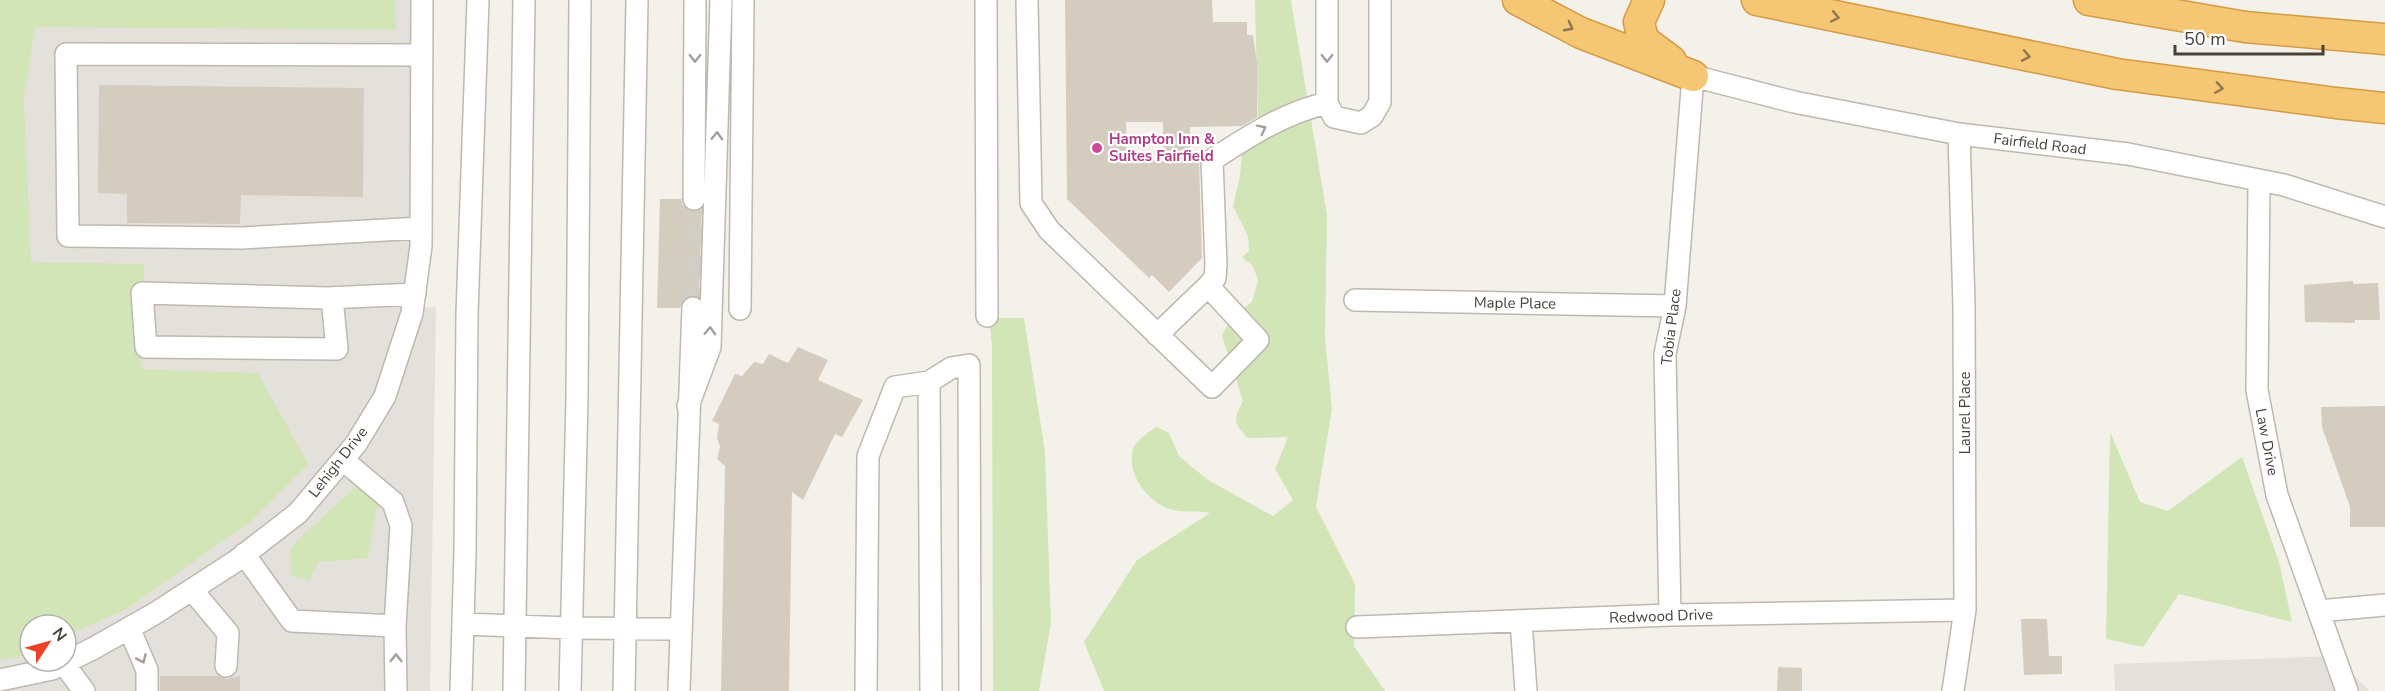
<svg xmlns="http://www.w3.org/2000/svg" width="2385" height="691" viewBox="0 0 2385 691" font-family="'Nunito Sans',sans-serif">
<rect width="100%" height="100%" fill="#f4f1ea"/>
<path fill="#e4e0db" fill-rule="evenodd" d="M0,0h416l-8,308 28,-1 -6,384h-430zM30,625h36v36h-36z
M2333,656l37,35h-255l-1,-27z"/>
<path fill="#d1e5b6" d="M0,0h395l1,30 -361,-3 -11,72 7,163 113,2 -2,105 116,4 50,91 -58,58 -124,87 -60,27v-11h-36v27l-11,5 -19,3z
M1255,0h36l36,215 -2,123 7,71 -16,98 39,77 -1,62 31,45h-281l-20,-49 53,-82 73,-47c-11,-3 -25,0 -37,-3 -23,-6 -44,-32 -41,-56 1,-13 15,-20 24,-27l12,5 12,25 28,23 65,36 20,-16 -18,-31 13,-32 -40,1c-15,-16 -15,-18 -5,-37l-21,-65 9,-18 21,-16 6,-22 -5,-14 -11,-9 7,-6 -1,-15 -15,-30 7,-31 4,-41 14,-8z
M989,318h35l21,134 6,171 -12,68h-46l-1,-346z
M2110,432l30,70 28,9 74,-54 37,105 13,60 -113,-28 -36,53 -37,-8z
M362,487l25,16 -11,6 -8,49 -50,4 -8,18 -19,-4 -1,-25 6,-9 57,-53z"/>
<path fill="#d5ccc0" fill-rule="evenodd" d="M1065,0h147l1,22h34v13h6l4,28v54l-15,9 -52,1v33h9l3,98 -33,34 -17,-17 -3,3 -82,-79zM1126,122h37v39h-36z
M99,85l265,3 -1,109 -122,-2 -1,29 -113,-1v-29l-29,-1z
M660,199h21l2,7 5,4 7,2 7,-3 -3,88h-12l-7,11h-23z
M2353,281v3l25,-1 2,37h-25v3l-50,-1 -1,-37z
M798,347l30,13 -10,20 45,20 -21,37 -7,-3 -32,66 -11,-8 -3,199h-68l4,-225 -8,-7 3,-12 -3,-9 2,-14 -7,-3 23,-47 7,2 12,-14 9,2 6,-10 19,9z
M2385,406v121h-35v-20l-28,-80 -1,-20z
M2021,619h26l2,37h13v18l-38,1z
M1778,667l24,1v23h-25z
M160,676h59l7,3 14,-3v15h-80z"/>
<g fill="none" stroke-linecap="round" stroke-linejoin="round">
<path stroke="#d1cec6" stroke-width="21" stroke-dasharray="21 10" stroke-linecap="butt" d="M693,308l1,-109"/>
<g stroke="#bfb8ad" stroke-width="24">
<path id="minor" d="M986,0l1,316
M1027,0l4,203 18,27 163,157 46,-47 -50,-54 -51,49
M1327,0v103l7,14 27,6 11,-7 8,-14v-102
M2259,181l-2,209 20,105 70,196
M694,199l1,-199
M421,228l-179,10 -174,-2 -2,-182 356,1
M1208,286l7,-8 1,-13 -4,-105c37,-24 72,-47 115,-57
M332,298l5,51 -191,-2 -4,-54 185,5 88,-4
M1355,300l320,6
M740,309l3,-309
M929,382l22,-14 18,-3 1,326
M688,406l22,-59 11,-347
M343,460l50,42 8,24 -6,100 1,65
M244,554l48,67 103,5
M192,590l36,43 -2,33
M2319,611l66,-6
M1670,615l-5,-261 10,-48 18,-230 101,26 165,32 169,20 156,31 101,32
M1521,621l5,70
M463,624l109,4 109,1
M1357,627l313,-12 295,-5
M129,628l18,42v21
M64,664l20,27
M0,680l52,-11 42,-21 60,-34 82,-53 62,-48 58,-69 29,-48 27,-83 9,-67 1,-246
M461,691l4,-139 2,-238 11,-314
M514,691l10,-691
M570,691l7,-293 3,-398
M624,691l13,-691
M679,691l14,-383
M866,691l2,-235 27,-69 34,-5 2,309
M1953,691l12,-81 -1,-304 -5,-172"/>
</g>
<g stroke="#d49b44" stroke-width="33">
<path id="highway" d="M1518,0l63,33 112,43
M1649,0l-10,22 4,18 28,21
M1757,0l360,74 219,29 49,5
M2089,0l156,27 140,12"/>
</g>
<use href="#minor" stroke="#fff" stroke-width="21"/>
<use href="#highway" stroke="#f5c674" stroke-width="30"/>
</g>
<defs><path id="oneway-chevron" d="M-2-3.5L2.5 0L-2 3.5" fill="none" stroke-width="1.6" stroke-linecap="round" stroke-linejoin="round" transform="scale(1.5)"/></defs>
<g stroke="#8d7650">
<use href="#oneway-chevron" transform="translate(1835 17) rotate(12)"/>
<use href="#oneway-chevron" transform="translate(1569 27) rotate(28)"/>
<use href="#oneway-chevron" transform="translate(2026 56) rotate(11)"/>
<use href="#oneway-chevron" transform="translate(2219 88) rotate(8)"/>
</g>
<g stroke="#a3a09c">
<use href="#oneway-chevron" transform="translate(695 58) rotate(90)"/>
<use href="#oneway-chevron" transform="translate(1327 58) rotate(90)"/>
<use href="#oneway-chevron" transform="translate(1262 129) rotate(-27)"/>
<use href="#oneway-chevron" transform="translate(717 136) rotate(-88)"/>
<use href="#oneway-chevron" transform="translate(710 331) rotate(-88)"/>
<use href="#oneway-chevron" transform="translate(396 658) rotate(-90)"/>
<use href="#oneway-chevron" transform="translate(142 659) rotate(66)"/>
</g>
<circle fill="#d1479c" stroke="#fff" stroke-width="2" cx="1097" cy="148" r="6"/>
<g text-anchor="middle" stroke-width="4.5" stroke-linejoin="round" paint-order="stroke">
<g font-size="15" font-weight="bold" fill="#b23c85" stroke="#fff" text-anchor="start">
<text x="1109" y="144">Hampton Inn &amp;<tspan x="1109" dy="17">Suites Fairfield</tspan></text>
</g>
<g font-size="15" fill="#474138" stroke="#fff">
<text transform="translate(2040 144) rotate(7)" y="5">Fairfield Road</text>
<text transform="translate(1515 303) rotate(1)" y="5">Maple Place</text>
<text transform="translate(1671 327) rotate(-83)" y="5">Tobia Place</text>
<text transform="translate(1965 413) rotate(-90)" y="5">Laurel Place</text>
<text transform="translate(2267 442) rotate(79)" y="5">Law Drive</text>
<text transform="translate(338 462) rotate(-52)" y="5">Lehigh Drive</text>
<text transform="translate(1661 616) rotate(-2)" y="5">Redwood Drive</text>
</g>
</g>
<g transform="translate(48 643) rotate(54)"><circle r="28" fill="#ffffff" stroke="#b5b3af" stroke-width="1.5"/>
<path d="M0-4.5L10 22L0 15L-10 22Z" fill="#ec4028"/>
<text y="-9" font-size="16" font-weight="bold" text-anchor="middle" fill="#474138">N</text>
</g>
<path d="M2175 45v9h148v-9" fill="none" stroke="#474138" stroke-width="3"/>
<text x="2184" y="45" font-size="18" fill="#474138" stroke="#ffffff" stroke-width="4.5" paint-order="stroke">50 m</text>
</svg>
